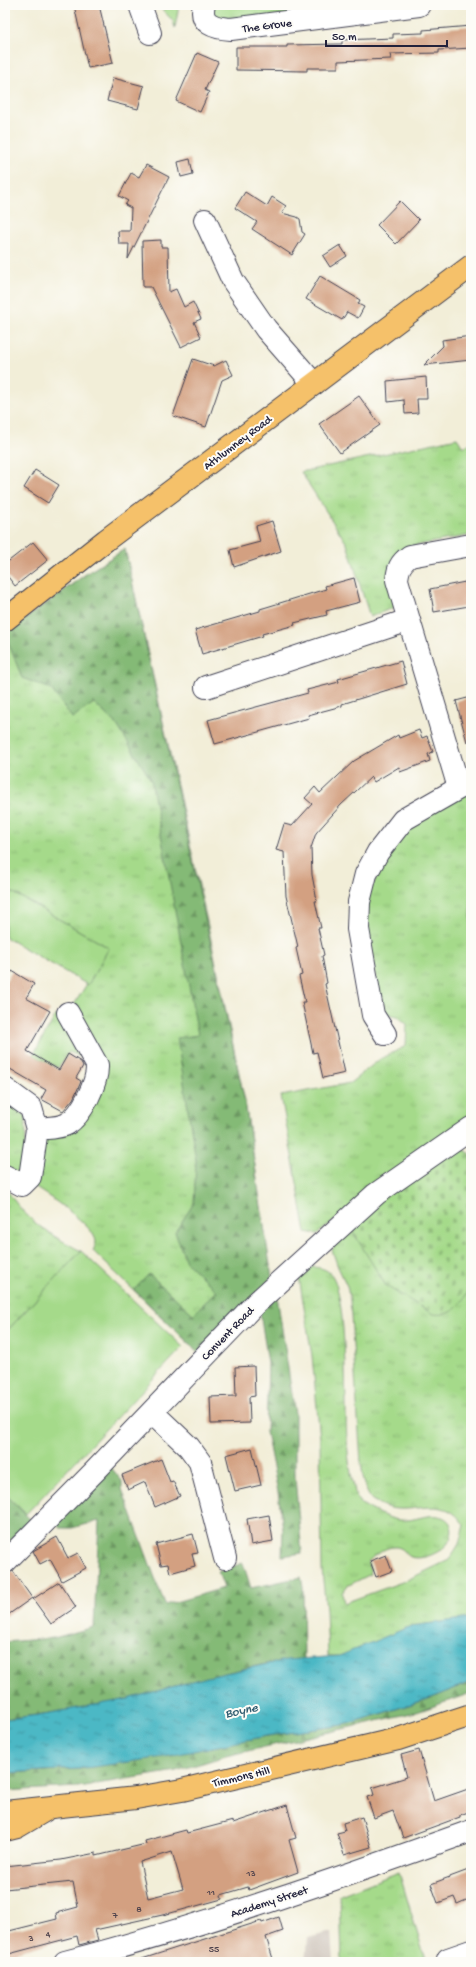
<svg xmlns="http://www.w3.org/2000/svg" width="476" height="1967" viewBox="0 0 476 1967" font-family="'Gochi Hand',sans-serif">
<defs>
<pattern id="grass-tufts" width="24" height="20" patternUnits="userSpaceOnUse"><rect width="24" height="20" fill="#a5da8a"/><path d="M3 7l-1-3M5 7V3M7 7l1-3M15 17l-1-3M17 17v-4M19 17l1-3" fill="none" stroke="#8ebb78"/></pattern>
<pattern id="forest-firs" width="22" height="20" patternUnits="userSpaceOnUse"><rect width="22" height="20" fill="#84ba76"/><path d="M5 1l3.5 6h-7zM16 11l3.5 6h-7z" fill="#6c9762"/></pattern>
<pattern id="cemetery-stones" width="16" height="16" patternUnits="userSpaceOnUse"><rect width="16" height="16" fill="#a5da8a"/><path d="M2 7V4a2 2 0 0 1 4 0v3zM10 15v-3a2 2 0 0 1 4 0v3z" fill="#8ebb78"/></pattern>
<pattern id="water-ripples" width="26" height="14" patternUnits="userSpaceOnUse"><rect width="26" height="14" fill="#4bb8c5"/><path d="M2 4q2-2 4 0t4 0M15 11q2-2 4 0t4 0" fill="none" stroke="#3e95a1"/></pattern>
</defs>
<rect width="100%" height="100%" fill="#fdfcf7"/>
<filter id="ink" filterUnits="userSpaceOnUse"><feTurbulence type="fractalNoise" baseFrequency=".025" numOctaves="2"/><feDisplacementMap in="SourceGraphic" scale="8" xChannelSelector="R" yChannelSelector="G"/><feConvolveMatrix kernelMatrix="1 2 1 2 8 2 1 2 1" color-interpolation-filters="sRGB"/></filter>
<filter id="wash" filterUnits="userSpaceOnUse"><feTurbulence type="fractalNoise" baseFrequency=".012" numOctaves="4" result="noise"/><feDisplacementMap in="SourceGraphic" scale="16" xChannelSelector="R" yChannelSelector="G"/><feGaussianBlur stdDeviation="0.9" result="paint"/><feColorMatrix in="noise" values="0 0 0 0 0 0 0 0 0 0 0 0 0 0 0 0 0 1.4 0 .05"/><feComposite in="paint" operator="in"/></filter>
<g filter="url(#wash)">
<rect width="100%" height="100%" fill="#f2eed8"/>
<path fill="#ccc2b9" d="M331,1932l2,30h-27l2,-24z"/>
<path fill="url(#grass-tufts)" stroke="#647e62" d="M158,5h21l-4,23 -2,-7z
M210,5h147l-124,18 -19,-5z
M457,438l6,9 8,-4v92l-64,12 -12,8 -7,17 7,35 -25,10 -23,-73 -46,-72z
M125,549l85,386 35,167 12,76 -59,174 -105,-101c1,-3 3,-7 3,-9 -1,-17 -51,-48 -65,-57l11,-48 59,-60 -29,-69 37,-60 -104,-60v-254l81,-60z
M471,792v194l-2,2 2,3v126l-154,117 -11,-2 -25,-136 69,-13 30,-24 26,-13 1,-22 -10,-8 -14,-3 -16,-78v-38l26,-55 28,-24z
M56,1015l9,7 17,35 -13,-5 -11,16 -25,-13z
M5,1098l21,18 -1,52 -9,4 -11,-5z
M5,1187c21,34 42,46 76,64l-76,82z
M348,1230l5,2 14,21 96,46 8,-12v331l-60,8 -71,30h-12l-2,-46 -4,-40 -2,-131 -8,-83 -14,-85 5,-4c10,0 24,-1 30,10 12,21 12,99 13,126 0,28 1,57 8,84 1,4 1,9 3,12 5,8 34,21 43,21 14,2 28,-8 42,-3 15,5 11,25 0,32 -8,6 -21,11 -31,8 -4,-1 -6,-6 -9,-8 -11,-7 -27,5 -34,13l3,12 -24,12 -5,7 2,10 61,-22 44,-21 10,-16 5,-19c-21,-35 -55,-5 -85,-21 -2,-2 -6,-3 -8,-5 -7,-9 -8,-25 -10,-36l-11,-162 -3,-15 -9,-19 -6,-17 3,-5z
M399,1872l27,90h-84l-2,-67z"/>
<path fill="url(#forest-firs)" stroke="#536e58" d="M125,549l120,553 27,176 -74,74 -64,-62 15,-16 44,40 24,-23 -31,-29 -11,-30 19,-29 2,-42 -19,-123 21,-3 -47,-255 -34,-55 -23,-22 -22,15 -21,-29 -29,-11 -17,-44 81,-60z
M277,1296l18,118v64l7,75 -20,3 1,-27 -5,-37 -12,-60 2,-69 -8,-51z
M109,1465l13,16v8l43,116 59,-17 -6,-16 25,-9 8,25 50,-11 2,10 1,72c-60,5 -117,26 -175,40 -41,9 -83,15 -124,20v-77l49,-4 40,-11 5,-106 -27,7h-12l-6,-6z
M5,1494l26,26 -26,26z
M471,1682v11l-51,18 -194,45 -50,15 -98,16 -73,4v-18l74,-4 188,-33 77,-11 84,-26z"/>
<path fill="url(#cemetery-stones)" stroke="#647e62" d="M456,1145l15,9v133c-10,17 -17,30 -38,27l-47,-28 -33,-54 -5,-2 33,-31z"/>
<path fill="#a5da8a" stroke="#647e62" d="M5,888l104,60 -21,37 -83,-48z
M81,1251l102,96 -157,167 -21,-20v-161z"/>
<path fill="url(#water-ripples)" stroke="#366d80" d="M471,1618v64l-43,17 -84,26 -77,11 -103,21 -85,12 -74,4v-54l33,-4 90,-16 79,-22 79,-17 53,-4 72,-30z"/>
<g id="blocks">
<path fill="#d3a081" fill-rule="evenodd" d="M74,5h25l14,58 -25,5z
M471,26v22l-32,2v3l-49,1 1,5 -53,2v7h-31v3l-71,-1v-23h51v-2l55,-1v-4l51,-2v-4l30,-1v-3z
M197,53l21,9 -13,28 4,2 -9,20 -24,-11z
M113,78l31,8 -6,23 -31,-8z
M190,159l3,15 -12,3 -3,-15z
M146,165l23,12 -41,82 1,-15h-10l-1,-13h12l1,-23 -6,-3 3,-4 -9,-5 12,-23 8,4z
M245,192l22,14 5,-9 14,9 -4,7 15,4 3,2 2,13 3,2 -13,21 -40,-26 5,-7 -22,-14z
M400,201l19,19 -23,24 -19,-19z
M161,240v7h7l1,45 7,-3 8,18 9,-5 8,17 -7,3 7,15 -20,10 -30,-60h-8l-1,-46z
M340,245l7,11 -17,11 -7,-11z
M320,276l40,24 -2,4 6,3 -6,11 -11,-6 -5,8 -36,-21z
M471,336v24l-47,5 19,-19 -1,-6z
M193,359l21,7 12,-6 7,15 -11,5 -16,47 -33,-11z
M426,377l1,22h-10l1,14 -13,1 -1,-14 -16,2 -1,-21z
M359,396l21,29 -40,28 -21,-29z
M35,470l24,15 -11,18 -24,-15z
M272,521l9,30 -47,16 -4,-17 30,-8 -4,-16z
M33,542l15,18 -33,26 -10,-13v-9z
M354,578l6,24 -34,9 1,4 -33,8 1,2 -33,9 1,2 -61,18 -7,-24 65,-19v-2l66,-20 -1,-3z
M465,582l4,24 -35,6 -4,-23z
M401,661l6,23 -65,20v2l-34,9 1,3 -94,26 -7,-24 100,-27 -1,-3 32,-8 -1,-3z
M471,697v44l-4,1 -11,-41z
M419,730l3,8 5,-2 6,16 -5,2 2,7 -30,11 -1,-5 -25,15 -3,-5 -30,28 -25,28 -5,15 1,27 5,26h-2l6,27h-3l6,27 -2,1 5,27 -2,1 20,89 -22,5 -6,-26 -4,1 -11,-51h3l-6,-26 3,-1 -6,-27 2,-1 -12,-51 -2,-44 -8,-2 8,-26 8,2 20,-22 -7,-6 10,-11 5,6 34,-32 44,-26 1,3z
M12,971l22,13 -8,14 24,13 -23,40 32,19 9,-16 13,8 2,4 -7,12 5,3 -1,3 -7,15 -10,12 -22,-12 5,-9 -41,-24v-84z
M254,1366l1,30 -6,1 1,26 -39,1 -1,-27 26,-1 -1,-29z
M252,1448l9,37 -26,6 -9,-36z
M161,1459l9,23 3,-1 7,15 -25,11 -10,-25 -17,8 -6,-15z
M269,1515l4,26 -22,4 -4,-26z
M193,1534l5,19 -6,1 3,12 -25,7 -2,-9 -7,1 -5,-21z
M57,1537l11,21 10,-5 8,15 -24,13 -12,-22 -10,5 -7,-13z
M386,1555l6,16 -16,6 -6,-16z
M13,1571l19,27 -27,19v-43z
M59,1582l17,25 -25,17 -18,-25z
M419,1750l15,51 37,-13v23l-11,4v2l-57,21 -10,-27 -19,7 -7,-21 7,-2 -2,-7 35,-11 -6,-22z
M287,1805l9,33 -7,2 9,32 -49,18 -1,-3 -27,8 1,4 -55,15 -72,16 3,10 -19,5 -2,-9 -72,19v-23l52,-13 -1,-6 22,-6 -5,-25 -68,7v-23l56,-6 35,-7v3l50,-12 -1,-3 41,-11 1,3 46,-12v2zM172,1852l11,37 -35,9 -8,-36z
M362,1817l9,30 -27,8 -7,-22 8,-2 -2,-8z
M471,1869v22l-3,1 3,6 -14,6 -3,-7 -16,6 -7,-19z
M279,1917l4,14 -17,6 8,25h-131l-1,-3 119,-38 1,2z"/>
</g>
</g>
<g filter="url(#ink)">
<use href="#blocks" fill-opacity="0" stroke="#414153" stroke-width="1"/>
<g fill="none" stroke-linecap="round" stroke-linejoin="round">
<g stroke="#414153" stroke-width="24">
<path id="minor" d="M140,5l10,28
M204,5c-5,19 11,23 27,24l188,-24
M205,220l28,61 33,48 48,55
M206,687l203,-67
M459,788l-62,-208c1,-11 3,-17 13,-24l61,-11
M385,1034l-12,-19 -15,-86 1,-27 7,-28 12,-22 25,-32 56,-32 12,-5
M5,1089l26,19 6,21 -7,48 -8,8 -17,-9
M37,1129c9,-1 23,-1 30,-5 15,-9 31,-42 30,-59l-29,-52
M152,1412l37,35 11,15 25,96
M5,1562l90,-91 160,-167 121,-110 95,-66
M448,1959l23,-8
M65,1962c138,-36 272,-83 406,-131"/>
</g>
<g stroke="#414153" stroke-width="24">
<path id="major" d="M5,620l101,-80 365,-274
M5,1812l131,-14 46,-8 216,-51 73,-24
M5,1830l12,-3 27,-16"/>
</g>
<use href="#minor" stroke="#fff" stroke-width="22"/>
<use href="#major" stroke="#f5c16b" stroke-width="22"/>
</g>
</g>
<g text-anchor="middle" stroke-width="4" stroke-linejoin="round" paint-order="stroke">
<g font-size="10" fill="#4e424c">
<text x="251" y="1876">13</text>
<text x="211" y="1895">11</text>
<text x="139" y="1912">8</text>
<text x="115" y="1918">7</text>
<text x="48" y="1937">4</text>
<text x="31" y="1941">3</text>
<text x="214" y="1952">55</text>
</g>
<g font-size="12" fill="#22223b" stroke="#fdfcf7">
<text transform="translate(267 25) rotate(-7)" y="4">The Grove</text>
<text transform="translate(237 442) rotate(-37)" y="4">Athlumney Road</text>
<text transform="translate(227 1333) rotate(-46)" y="4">Convent Road</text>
<text transform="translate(241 1776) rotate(-13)" y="4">Timmons Hill</text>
<text transform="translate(269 1901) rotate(-18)" y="4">Academy Street</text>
</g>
<g font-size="13" font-style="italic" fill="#325e72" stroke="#fdfcf7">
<text transform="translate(241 1709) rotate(-12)" y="5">Boyne</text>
</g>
</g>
<rect width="476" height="1967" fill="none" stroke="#fdfcf7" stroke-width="20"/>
<path d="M326 40v6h121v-6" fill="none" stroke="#22223b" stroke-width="2"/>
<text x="332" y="40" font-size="12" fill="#22223b" stroke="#fdfcf7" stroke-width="3" paint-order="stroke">50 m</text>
</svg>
